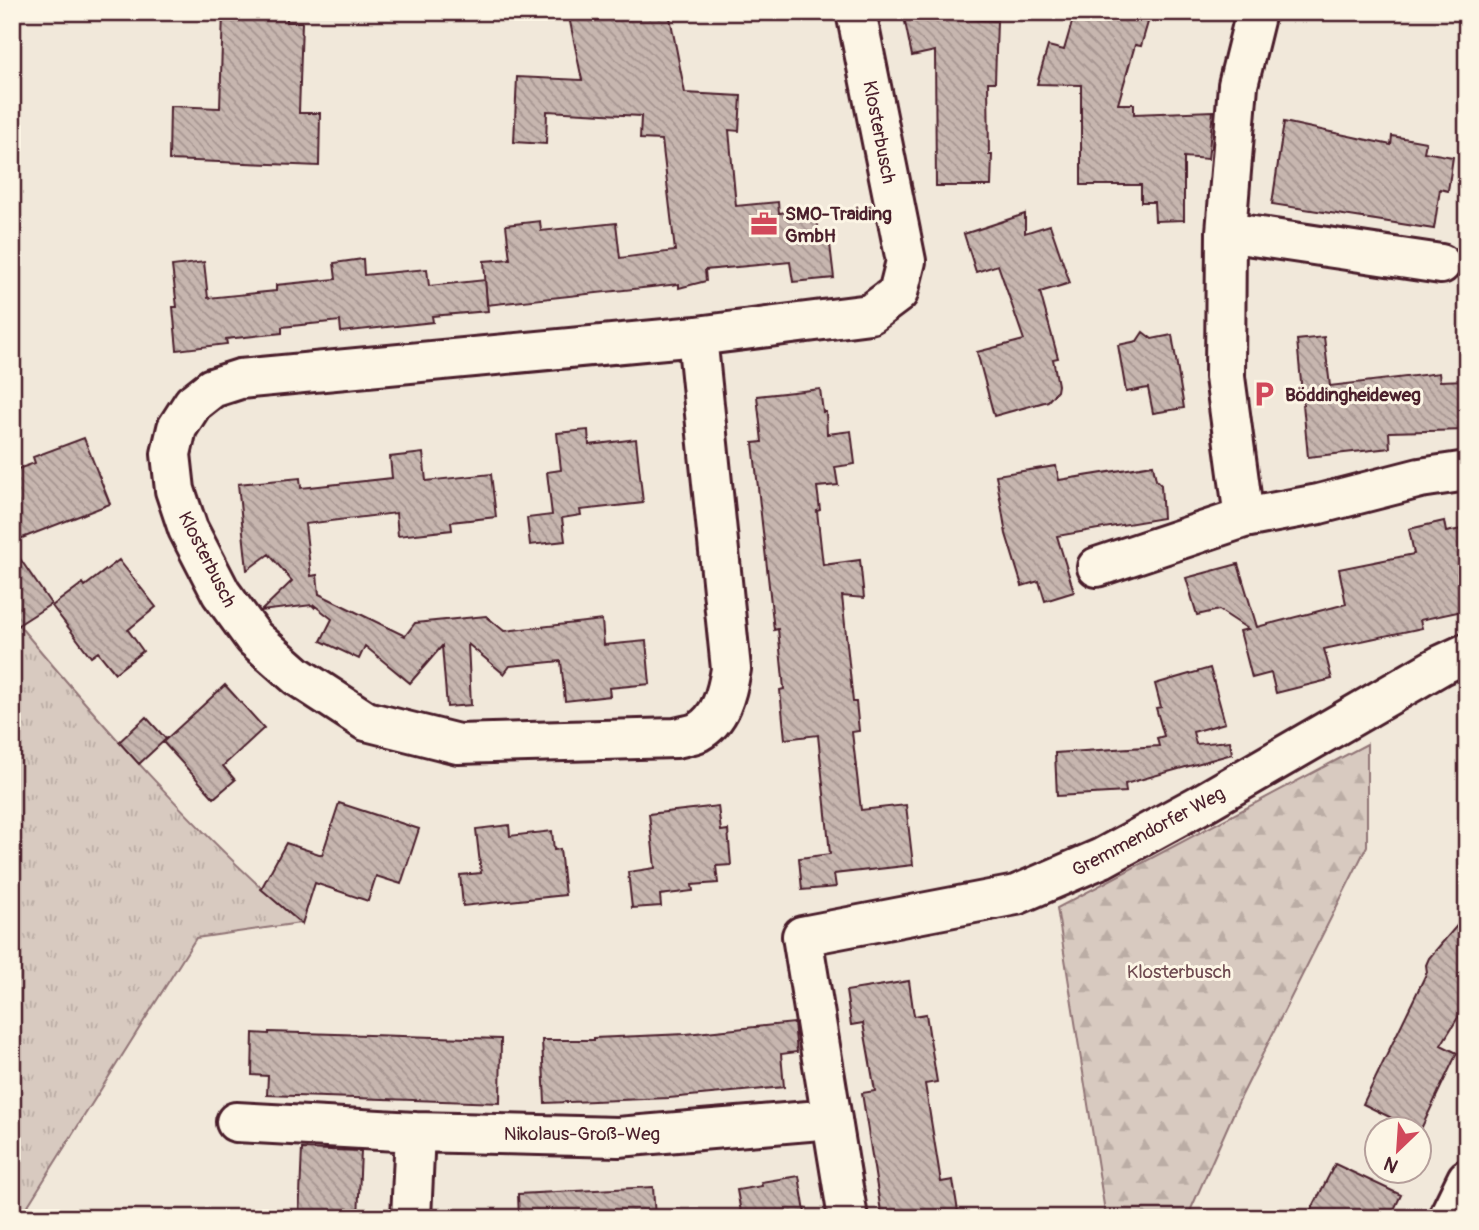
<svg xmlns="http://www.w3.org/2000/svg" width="1479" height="1230" viewBox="0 0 1479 1230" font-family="Pangolin,sans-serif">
<defs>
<pattern id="grass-tufts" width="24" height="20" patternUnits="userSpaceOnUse" patternTransform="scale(1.75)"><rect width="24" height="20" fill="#d8cac0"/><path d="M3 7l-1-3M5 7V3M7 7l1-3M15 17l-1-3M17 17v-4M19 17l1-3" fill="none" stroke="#bbada5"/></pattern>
<pattern id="forest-firs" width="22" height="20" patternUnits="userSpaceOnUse" patternTransform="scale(1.75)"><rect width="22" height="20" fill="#d8cac0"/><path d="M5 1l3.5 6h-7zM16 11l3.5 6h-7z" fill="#bbada5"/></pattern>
<pattern id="building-back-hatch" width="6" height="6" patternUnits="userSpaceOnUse" patternTransform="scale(1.75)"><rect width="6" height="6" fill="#c7b6af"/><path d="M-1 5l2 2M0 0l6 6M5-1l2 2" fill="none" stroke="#a4938f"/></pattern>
</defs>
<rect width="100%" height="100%" fill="#f1e8da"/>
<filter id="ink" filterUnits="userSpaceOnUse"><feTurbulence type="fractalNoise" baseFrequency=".0143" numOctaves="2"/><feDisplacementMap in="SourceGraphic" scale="14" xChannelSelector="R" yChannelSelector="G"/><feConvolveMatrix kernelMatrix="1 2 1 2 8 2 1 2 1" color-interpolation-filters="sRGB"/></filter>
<g filter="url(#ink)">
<path fill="url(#grass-tufts)" stroke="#917476" stroke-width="2" d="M12,617c90,108 182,213 288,306l-104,15 -176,280h-8z"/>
<path fill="url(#forest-firs)" stroke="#917476" stroke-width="2" d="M1367,744v102l-128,255 -52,117h-81l-49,-310z"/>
<path fill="url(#building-back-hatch)" stroke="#4a1f2b" stroke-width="2" d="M223,12h64v10h15l-3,91h21l-1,53 -150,-6 1,-54 50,2z
M568,12h101l16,81 56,3 -2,35 -10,-1 7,76 42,-4 1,11 37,-5 3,29 10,-1 5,42 -41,4 -3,-20 -85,8 1,11 -27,7v-4l-192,21 -3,-44 26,-2 -4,-34 34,-4 1,10 75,-8 4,35 55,-7 -13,-111 -22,-1 1,-23 -94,-5 -1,33 -32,-2 3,-65 65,3z
M903,12h46l1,6 47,3 -2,61h-7l1,73h3l-1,31h-55l-1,-135 -23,5z
M1075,12h76l-10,34 -6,-1 -17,59h16v10l79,-3 -5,48 -24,-2v63l-29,1 -1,-19h-13v-17h-60v-100l-44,-1 11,-38 16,4z
M1284,122l107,23 1,-9 34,6 -2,10 29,5 -5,34 -8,-2 -6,40 -162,-25z
M1025,214v19l25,-8 20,58 -30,9 18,66 -5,1 5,26 -1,6 -9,10 -54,15 -17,-64 47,-12 -26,-75 -22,7 -12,-38z
M363,259l1,16 63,-6 2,17 56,-6 3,31 -56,5 1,6 -92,10 -1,-11 -58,6v6l-56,6 1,5 -50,6 -4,-43h4l-5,-41 32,-4 4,36 68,-7v-6l60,-6 -2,-16z
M1143,332l9,7 20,-4 12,73 -31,5 -5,-25 -22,4 -8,-47 19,-4z
M1324,337l6,49 109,-13 1,8 27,-1v50l-78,2 1,16 -82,9 -11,-117z
M820,389l3,23h3l1,22 24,-3 4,33 -20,3 3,18 -21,2 3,23 -3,1 6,54 37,-5 4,38 -22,-2 11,106h3l3,29 -7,1 9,78 45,-5 7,60 -79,9 2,13 -34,3 -3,-32 31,-4 -12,-119 -33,4 -5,-49 4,-1 -6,-60 -4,1 -21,-187 9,-1 -5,-46z
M588,430l1,15 47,-6 7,64 -63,7 1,5 -19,3 3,23 -35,4 -3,-27 25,-3 -5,-43 14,-2 -4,-37z
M84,438l26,66 -98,38v-71l23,-8 -2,-6z
M423,453l3,28 65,-7 5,43 -45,5 1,8 -54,6 -2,-23 -91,11 6,52 6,-1 2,19 86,42 10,-13 71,-7 18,15 98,-11 2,25 42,-4 4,43 -41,4 1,8 -45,5 -4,-40 -51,5 -6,8 -36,-30 3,61 -24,2 -5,-61 -32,37 -45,-37 -6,13 -38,-18 11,-22 -18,-14v2l-2,-2 -51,6 31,-30 -23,-27 -22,16 -9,-86 62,-6 1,10 91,-10 -2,-21z
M1153,465l3,15 5,5 2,33 -106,18 17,56 -29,9 -6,-20 -17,5 -16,-52 -10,-59 60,-9 3,14z
M1444,521l2,11 21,-4v82l-47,10 2,8 -98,21 8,30 -56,14 -5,-20 -19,5 -12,-47 8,-2 -29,-19 -22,5 -11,-37 52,-14 19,63 89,-23 -7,-35 75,-15 -5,-25z
M12,547l39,57 -39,25z
M119,560l37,47 -28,23 15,21 -28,22 -17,-21 -7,5 -39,-51 31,-23 2,3z
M1210,668l15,55 -32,9 3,12 34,-3 2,13 -107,30 1,8 -69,4 -2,-43 104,-7 -2,-8 7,-2 -8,-28 5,-1 -6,-23z
M225,685l39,43 -41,38 12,14 -21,18 -51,-56z
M146,717l20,22 -27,25 -20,-22z
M339,803l80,26 -18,55 -25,-8 -8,25 -53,-18 -13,41 -41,-35 25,-46 36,12z
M718,806l3,25 7,-1 3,35 -15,1 2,17 -26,2 1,6 -33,4 1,11 -29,2 -4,-36 27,-4 -6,-54z
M509,825l1,11 42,-5 2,19 6,-1 5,46 -102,11 -3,-31 21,-2 -5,-44z
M1467,914v89l-26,42 16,8 -37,78 -1,-2h-5l-51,-25 64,-132 -1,-7 3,-7z
M909,981l5,35 12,-2 11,68 -12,2 16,98 12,-2 6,38h-77l-20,-125 13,-2 -12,-68 -12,2 -5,-34z
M794,1023l3,29 -16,2 3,33 -115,11 -124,5 -3,-63h52v-2l92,-4z
M269,1032l232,7 -1,64 -233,-8 1,-19 -16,-1 1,-42 16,1z
M302,1149l59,2 -3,67h-59z
M1335,1164l66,31 -11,23h-83z
M799,1176l7,42h-64l-5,-28 25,-4 -1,-4z
M653,1187l2,31h-136l-1,-24z"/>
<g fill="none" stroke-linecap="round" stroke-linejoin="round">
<g stroke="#4a1f2b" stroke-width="44">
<path id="street" d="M1226,232l215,32
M697,336l34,333c-4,24 -10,50 -33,63 -6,3 -15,4 -22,6l-218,6 -92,-23 -69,-45 -43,-38 -33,-45 -33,-64 -13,-39 -4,-36 6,-26 16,-25 19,-15 28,-9 457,-43 173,-22 28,-21 8,-32 -50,-249
M1244,518l-19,-141 1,-145 12,-147 18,-73
M1097,567l147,-49 75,-14 101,-26 47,-7
M236,1122l179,10
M411,1218l4,-86 203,5 214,-18
M848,1218l-46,-282 214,-41 86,-37 101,-55 238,-138 26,-12
M1448,1218l19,-39"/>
</g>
<use href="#street" stroke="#fcf5e5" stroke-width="38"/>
</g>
</g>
<defs>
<g id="office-bare" transform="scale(2.1)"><path d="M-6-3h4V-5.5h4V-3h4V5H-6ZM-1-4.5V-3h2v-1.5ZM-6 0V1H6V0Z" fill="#d1495b" stroke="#fcf5e5" stroke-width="2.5" paint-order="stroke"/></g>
<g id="parking-bare" transform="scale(2.1)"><path d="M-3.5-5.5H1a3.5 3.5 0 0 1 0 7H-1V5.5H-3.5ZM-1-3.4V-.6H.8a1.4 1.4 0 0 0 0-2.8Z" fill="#d1495b" stroke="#fcf5e5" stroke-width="2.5" paint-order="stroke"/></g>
</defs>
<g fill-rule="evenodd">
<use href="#office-bare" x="764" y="224"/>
<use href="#parking-bare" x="1264" y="394"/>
</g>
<g text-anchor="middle" stroke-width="6" stroke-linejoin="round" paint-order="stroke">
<g font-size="19" fill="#4a1f2b" stroke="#fcf5e5">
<text transform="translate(880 132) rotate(79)" y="7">Klosterbusch</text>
<text transform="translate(208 559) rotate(63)" y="7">Klosterbusch</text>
<text transform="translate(1148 831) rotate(-28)" y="7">Gremmendorfer Weg</text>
<text x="582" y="1140">Nikolaus-Groß-Weg</text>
</g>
<g font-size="19" font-weight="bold" fill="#4a1f2b" stroke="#fcf5e5" text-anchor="start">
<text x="785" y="220">SMO-Traiding<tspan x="785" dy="22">GmbH</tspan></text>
<text x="1285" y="401">Böddingheideweg</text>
</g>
<g font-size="19" fill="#6e4a50" stroke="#fcf5e5">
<text x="1179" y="978">Klosterbusch</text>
</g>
</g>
<rect width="1479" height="1230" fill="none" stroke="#fcf5e5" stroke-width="42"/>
<rect x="21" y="21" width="1437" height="1188" fill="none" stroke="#4a1f2b" stroke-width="2.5" filter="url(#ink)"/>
<g transform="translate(1398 1150) rotate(205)"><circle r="33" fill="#fcf5e5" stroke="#b59f9b" stroke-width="2"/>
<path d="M0-5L12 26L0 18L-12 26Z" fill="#d1495b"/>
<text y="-10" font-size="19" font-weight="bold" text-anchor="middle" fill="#4a1f2b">N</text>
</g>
</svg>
